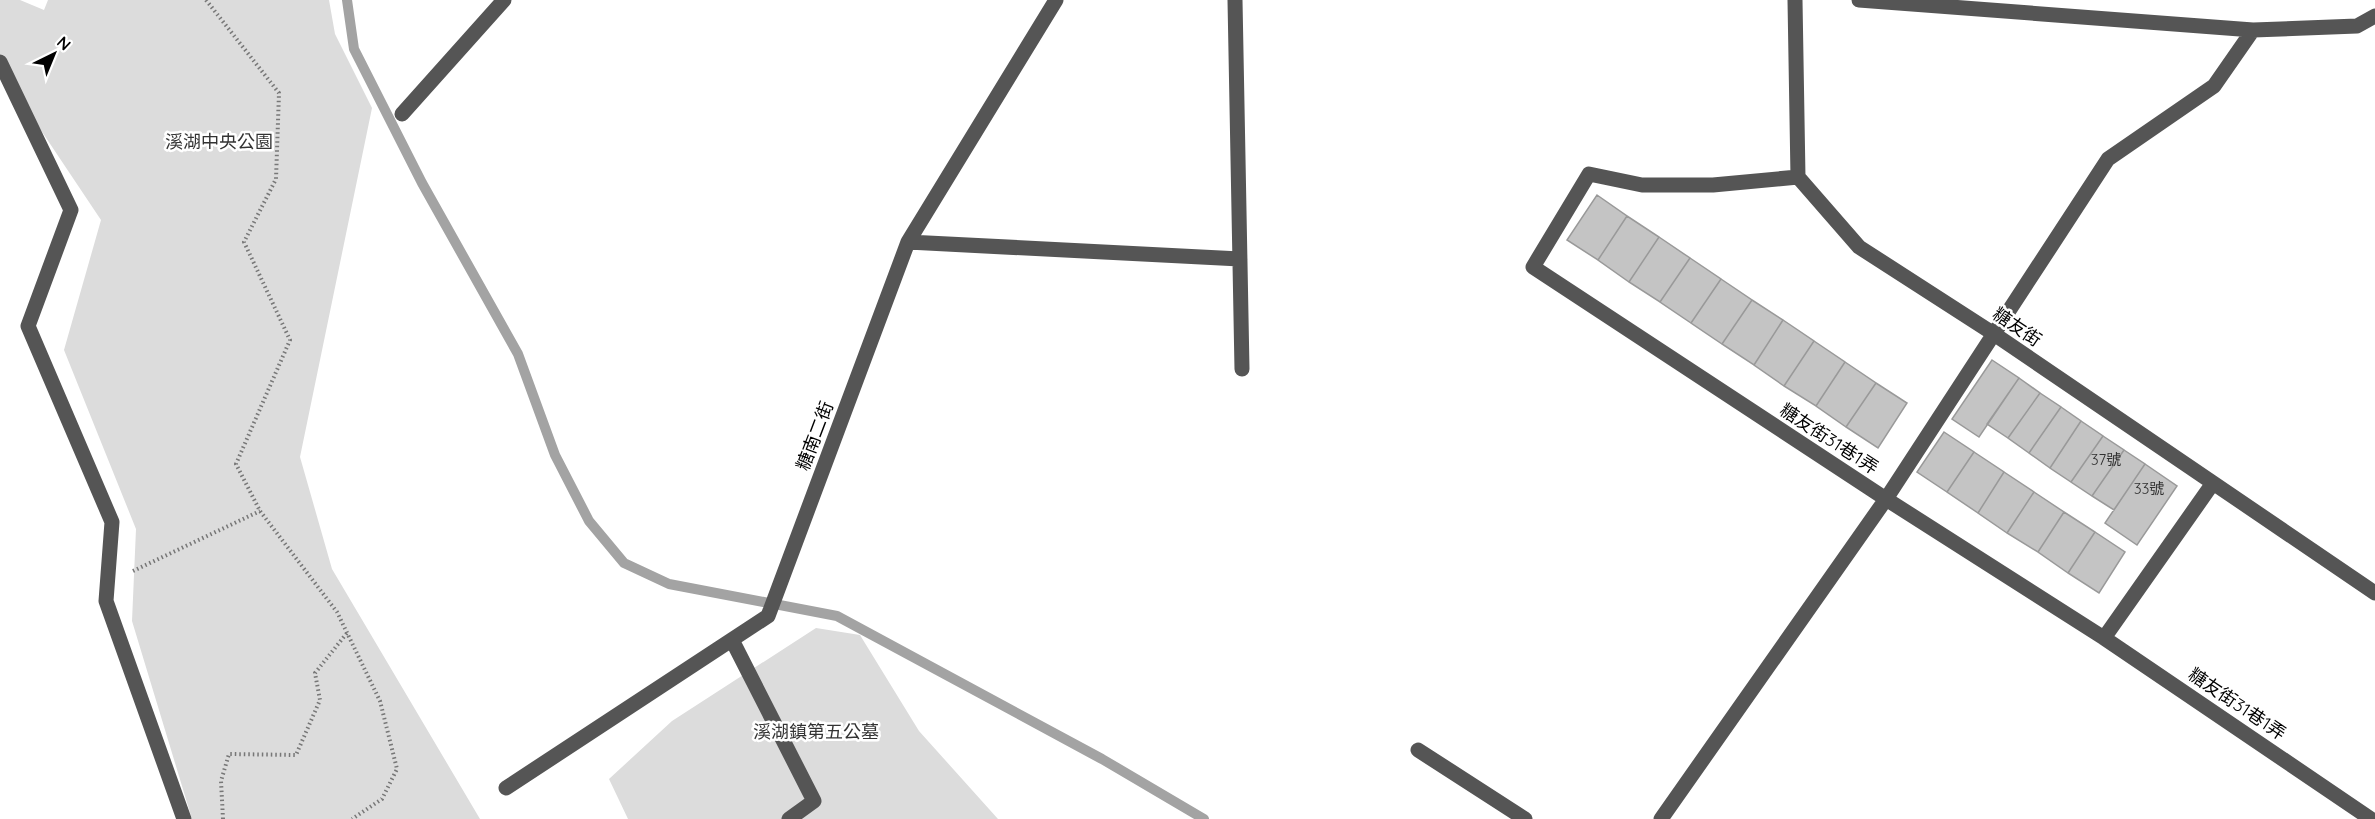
<svg xmlns="http://www.w3.org/2000/svg" width="2375" height="819" viewBox="0 0 2375 819" font-family="Quicksand,'Noto Sans TC',sans-serif">
<rect width="100%" height="100%" fill="#fff"/>
<path fill="#dcdcdc" d="M0,0h20l24,10 4,-10h281l6,34 37,74 -72,349 32,112 148,250h-288l-60,-198 4,-92 -72,-179 37,-130 -101,-151z
M816,628l44,7 59,96 79,88h-370l-19,-40 63,-58z"/>
<g fill="none" stroke-linecap="round" stroke-linejoin="round">
<path stroke="#a3a3a3" stroke-width="10" d="M347,0l7,49 68,134 96,171 37,101 34,66 35,42 45,21 168,32 265,143 102,60"/>
</g>
<path fill="#c4c4c4" stroke="#999" stroke-width="1.5" d="M1597,195l30,21 -29,44 -31,-20z
M1627,216l32,21 -30,45 -31,-22z
M1659,237l31,21 -30,44 -31,-20z
M1690,258l31,21 -30,44 -31,-21z
M1721,279l31,21 -30,44 -31,-21z
M1752,300l31,20 -29,45 -32,-21z
M1783,320l31,21 -30,45 -30,-21z
M1814,341l31,21 -29,44 -32,-20z
M1992,360l27,18 -40,59 -27,-18z
M1845,362l31,21 -30,44 -30,-21z
M2019,378l21,15 -32,45 -21,-14z
M1876,383l31,20 -29,45 -32,-21z
M2040,393l21,14 -32,46 -21,-15z
M2061,407l20,14 -31,47 -21,-15z
M2081,421l22,15 -32,46 -21,-14z
M1944,432l30,20 -27,40 -30,-20z
M2103,436l21,14 -32,46 -21,-14z
M2124,450l21,14 -31,46 -22,-14z
M1974,452l30,20 -26,41 -31,-21z
M2145,464l32,22 -40,59 -32,-22z
M2004,472l30,20 -27,41 -29,-20z
M2034,492l30,20 -26,40 -31,-19z
M2064,512l31,20 -27,41 -30,-21z
M2095,532l30,20 -26,41 -31,-20z"/>
<g fill="none" stroke-linecap="round" stroke-linejoin="round">
<path stroke="#777" stroke-width="4" stroke-dasharray="1.5 3" stroke-linecap="butt" d="M206,0l73,93 -3,86 -32,63 46,98 -54,124 24,47 77,101 43,89 17,68 -15,30 -30,20
M133,571l127,-60
M223,819l-2,-38 8,-27 67,1 24,-55 -5,-27 32,-40"/>
<path stroke="#555" stroke-width="15" d="M1235,0l7,369
M1795,0l3,177 61,70 135,87 381,259
M1859,0l394,30 104,-4 18,-10
M0,62l71,148 -43,116 84,196 -6,79 78,218
M402,114l102,-114
M1798,177l-85,8h-71l-53,-11 -56,93 353,232 218,139 267,181
M908,242l332,17
M2104,638l109,-155
M732,640l82,161 -25,18
M1418,750l107,69
M506,788l262,-172 140,-374 148,-242
M1661,819l225,-320 222,-340 106,-73 39,-56"/>
</g>
<g text-anchor="middle" stroke-width="5" stroke-linejoin="round" paint-order="stroke">
<g font-size="15" fill="#313131">
<text x="2106" y="465">37號</text>
<text x="2149" y="494">33號</text>
</g>
<g font-size="18" fill="#333" stroke="#fff">
<text x="219" y="148">溪湖中央公園</text>
<text x="816" y="738">溪湖鎮第五公墓</text>
</g>
<g font-size="18" fill="#000" stroke="#fff">
<text transform="translate(2017 327) rotate(34)" y="6">糖友街</text>
<text transform="translate(815 436) rotate(-69)" y="6">糖南二街</text>
<text transform="translate(1829 439) rotate(33)" y="6">糖友街31巷1弄</text>
<text transform="translate(2237 704) rotate(34)" y="6">糖友街31巷1弄</text>
</g>
</g>
<g transform="translate(54 54) rotate(43)" stroke="#ffffff" stroke-width="4.5" paint-order="stroke">
<path d="M0-4.5L10 22L0 15L-10 22Z" fill="#000000"/>
<text y="-9" font-size="16" font-weight="bold" text-anchor="middle" fill="#000000">N</text>
</g>
</svg>
